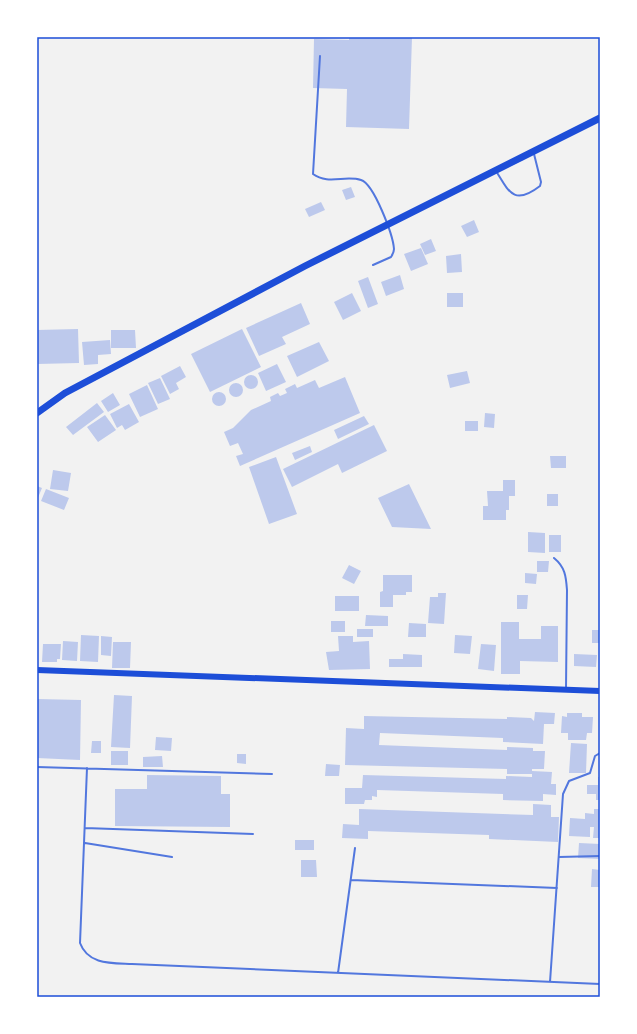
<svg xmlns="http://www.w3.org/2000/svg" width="637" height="1034" viewBox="0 0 637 1034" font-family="Jost,sans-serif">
<rect width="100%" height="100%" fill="#f2f2f2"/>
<path fill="#bdc9ec" d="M349,37h63l-3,92 -63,-2 1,-38 -34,-1 1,-49 35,1z
M351,187l4,10 -9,3 -4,-10z
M321,202l4,8 -16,7 -4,-8z
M474,220l5,12 -12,5 -6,-11z
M431,239l5,12 -11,4 -5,-11z
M421,248l7,16 -17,7 -7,-17z
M461,254l1,18 -15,1 -1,-17z
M400,275l4,14 -18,7 -5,-14z
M368,277l10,27 -10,4 -10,-27z
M352,293l9,18 -18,9 -9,-18z
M447,293h16v14h-16z
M301,303l9,21 -28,13 4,7 -27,12 -13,-28z
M78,329l1,34 -42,1v-34z
M242,329l19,38 -51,25 -19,-38z
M111,330h24l1,18h-25z
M110,340l1,14 -13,1v9l-14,1 -2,-23z
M319,342l10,19 -32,16 -10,-21z
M277,364l9,18 -20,9 -8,-18z
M180,366l6,11 -10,6 3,6 -9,5 -9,-18z
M467,371l3,12 -20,5 -3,-13z
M244 382a7 7 0 1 1 14 0a7 7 0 1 1-14 0Z
M345,377l15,36 -120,53 -4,-10 7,-2 -5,-11 -8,3 -6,-14 9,-4 18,-18 20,-9 -1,-4 8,-4 2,3 7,-3 -2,-4 10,-5 2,4 18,-8 4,8z
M160,378l10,21 -12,5 -10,-21z
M229 390a7 7 0 1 1 14 0a7 7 0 1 1-14 0Z
M147,385l11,24 -18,8 -11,-23z
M212 399a7 7 0 1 1 14 0a7 7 0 1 1-14 0Z
M113,393l7,12 -12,7 -7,-11z
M97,403l7,9 -31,23 -7,-8z
M129,404l10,18 -14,8 -3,-5 -5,3 -7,-14z
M485,413l10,1 -1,14 -10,-1z
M105,415l11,15 -18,12 -11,-15z
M364,416l5,8 -31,15 -4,-9z
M465,421h13v10h-13z
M374,425l13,26 -45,22 -4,-9 -46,23 -9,-18z
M310,446l2,6 -17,8 -3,-7z
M550,456h16v12h-15z
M276,457l21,57 -28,10 -20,-57z
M53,470l18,3 -3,18 -18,-2z
M503,480h12v16h-6v14h-3v10h-23v-14h5l-1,-15h16z
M409,484l22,45 -39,-2 -14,-29z
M37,486l5,2 -5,12z
M46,489l23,9 -5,12 -23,-9z
M547,494h11v12h-11z
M528,532l17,1v20l-17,-1z
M549,535h12v17h-12z
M537,561h12l-1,11h-11z
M349,565l12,6 -7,13 -12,-6z
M525,573l12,1 -1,10 -11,-1z
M383,575h29v17h-6v3h-13v12h-13v-15l3,-1z
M438,593h8l-2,31 -16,-1 2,-26h8z
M517,595h11l-1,14h-10z
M335,596h24v15h-24z
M366,615l22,1v10h-23z
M331,621h14v11h-14z
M501,622h18v17h22v-13h17v36l-38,-1v13h-19z
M409,623l17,1v13h-18z
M357,629h16v8h-16z
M592,630h8v13h-8z
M81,635l18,1 -1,26 -18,-1z
M455,635l17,1 -2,18 -16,-1z
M101,636l11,1 -1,19 -10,-1z
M338,636h15v6l16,-1 1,28 -41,1 -3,-18 13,-1z
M63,641l15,1 -1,19 -15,-1z
M113,642h18l-1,26h-18z
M43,644h18l-1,15h-3v3h-15z
M481,644l15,1 -2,26 -16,-2z
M403,654l19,1v12h-33v-8h14z
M574,654l23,1 -1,12 -22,-1z
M114,695l18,1 -2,52 -19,-1z
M37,699l44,1 -1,60 -43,-2z
M535,712l20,1 -1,11h-10l-1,20 -40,-2v-4l-123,-5 -1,12 128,5v-3l26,1v3h12l-1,18h-12v2l20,1 -1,12h5v11l-13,-1v7l-40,-1v-6l-126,-4v7l-5,-1v4h-7l-1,4h-19v-16h17l1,-13 143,4v-3l26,1v-3h-25v-5l-162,-4 1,-37 18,1v-13l143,3v-2l24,1 3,3z
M567,713h15v4h11l-1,16h-5l-1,7h-18v-7h-7l1,-17 5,1z
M156,737l16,1 -1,13 -16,-1z
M92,741h9v12h-10z
M571,743l16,1 -1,29h-17z
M111,751h17v14h-17z
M237,754h9v10l-9,-1z
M162,756l1,11h-20v-10z
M326,764l14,1 -1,11h-14z
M147,775l74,1v18h9v33l-115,-1v-37h32z
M598,777h2v23h-4v-6h-9v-9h11z
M533,804l18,1v12h8l-1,25 -69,-3v-4l-121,-4v8l-26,-1 1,-14 16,1v-16l174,6z
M594,809h6v29h-7l1,-11h-4v10l-21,-1 1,-18 15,1v-6l9,1z
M295,840h19v10h-19z
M579,843l21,1v15l-22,-1z
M301,860h15l1,17h-16z
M592,869l8,1v17h-9z"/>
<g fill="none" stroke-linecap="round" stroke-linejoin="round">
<path stroke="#5277de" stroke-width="2" d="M320,56l-7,118c15,11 32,1 48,6 13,4 32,55 33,69 0,3 -1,5 -3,8l-18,8
M496,171c13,21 18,35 44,15l1,-4 -7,-28
M554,558c11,9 12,18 13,32l-1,98
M37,767l235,7
M87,768l-7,175c8,22 32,20 52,21l468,20
M85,828l168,6
M85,843l87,14
M559,857l41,-1
M351,880l206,8
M338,973l17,-125
M550,982l13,-188 6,-13 21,-8 5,-17 5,-3"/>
<path stroke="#1d4ed8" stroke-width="6" d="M37,670l563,21"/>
<path stroke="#1d4ed8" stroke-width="7" d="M37,413l28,-20 240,-127 295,-148"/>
</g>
<rect width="637" height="1034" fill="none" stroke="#ffffff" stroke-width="76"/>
<rect x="38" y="38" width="561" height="958" fill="none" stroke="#1d4ed8" stroke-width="1.5"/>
</svg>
